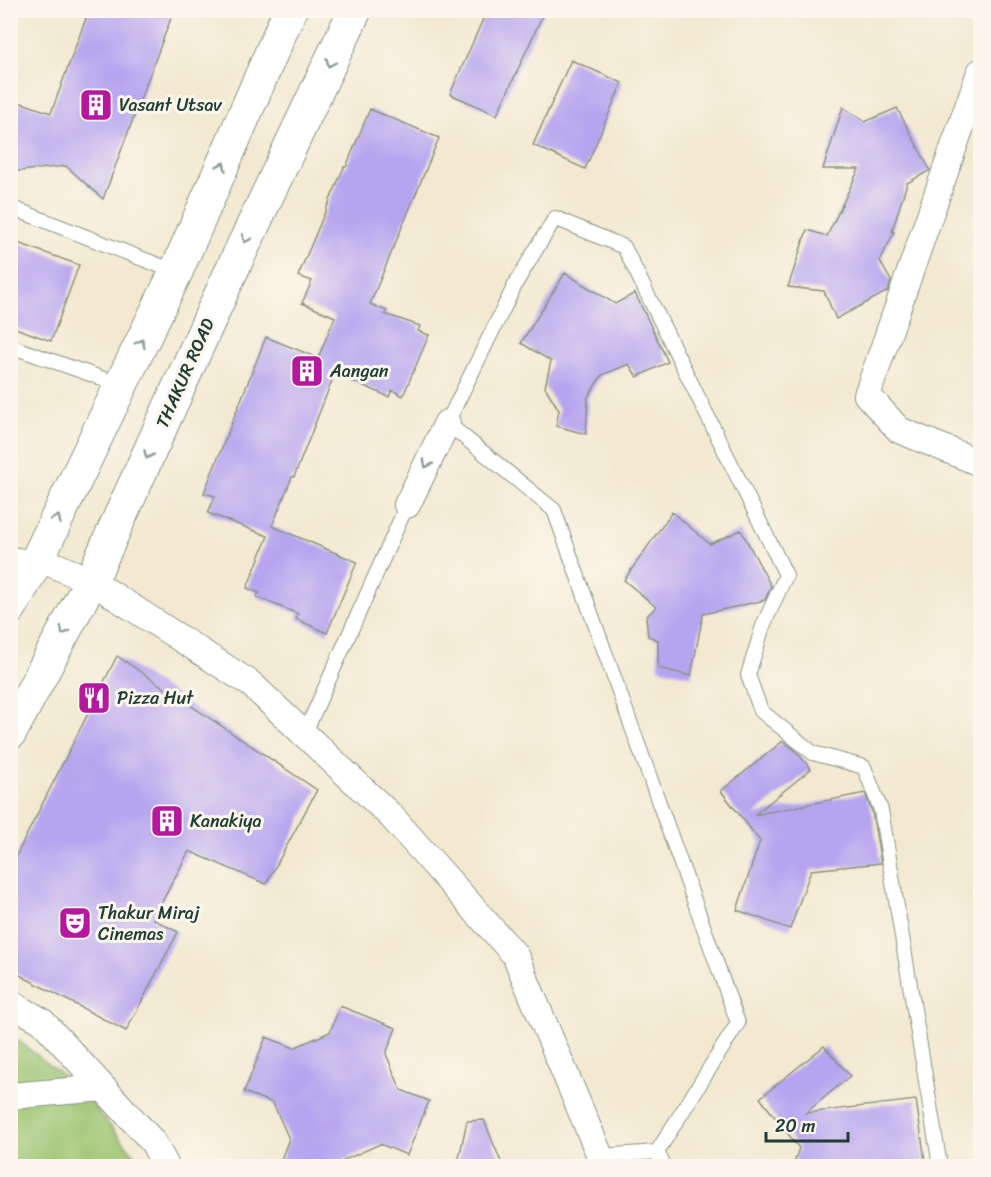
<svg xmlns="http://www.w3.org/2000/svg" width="991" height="1177" viewBox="0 0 991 1177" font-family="Sriracha,sans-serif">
<rect width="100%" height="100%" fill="#fbf7ec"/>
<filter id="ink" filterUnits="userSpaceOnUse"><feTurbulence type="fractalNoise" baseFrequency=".0167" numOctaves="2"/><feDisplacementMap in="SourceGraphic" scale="12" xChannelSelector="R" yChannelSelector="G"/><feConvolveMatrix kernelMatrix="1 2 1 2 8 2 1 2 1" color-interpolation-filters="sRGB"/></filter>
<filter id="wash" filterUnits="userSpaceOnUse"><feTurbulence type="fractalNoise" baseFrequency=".008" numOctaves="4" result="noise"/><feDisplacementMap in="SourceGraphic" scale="24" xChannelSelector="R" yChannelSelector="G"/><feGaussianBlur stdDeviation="1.35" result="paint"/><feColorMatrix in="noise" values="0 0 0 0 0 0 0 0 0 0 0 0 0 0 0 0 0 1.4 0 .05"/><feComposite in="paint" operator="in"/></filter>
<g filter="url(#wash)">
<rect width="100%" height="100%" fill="#f3e9d1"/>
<path fill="#9bc36e" stroke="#5d8051" stroke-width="1.5" d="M10,1034l71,56 62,76h-132z"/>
<g id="blocks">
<path fill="#b5a4ef" d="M89,10h85l-71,189 -37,-33 -56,6v-64l12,-5 29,10z
M487,10h58l-48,105 -47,-21z
M571,60l51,23 -37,86 -52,-24z
M843,107l22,15 32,-14 33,62 -1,1 -22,12 -15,48 2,1 -14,29 11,20 -3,10 -52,28 -12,-28 -36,-4 19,-57 20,6 32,-67h-36z
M370,109l69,29 -69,166 17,7 -2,3 35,12 -2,5 11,4 -26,61 -11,-6 -3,7 -54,-24 -41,104h-2l-20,49 85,36 -30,71 -31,-14 2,-5 -41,-17 2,-4 -12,-5 21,-52 -60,-23 7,-17 -11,-3 62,-156 52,21 17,-41 -33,-14 10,-22 -14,-5 46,-109h2z
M10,240l69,25 -28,76 -41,-15z
M565,273l50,31 20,-11 33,69 -31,15 -8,-13 -27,11 -14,22 -2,37 -30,-8 3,-16 -14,-23 6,-26 -30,-18z
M672,512l38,32 31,-14 30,56 -6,14 -62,14 -12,62 -33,-8v-28l-10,-4 -2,-19 10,-10 -32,-27z
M117,656l200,134 -51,94 -77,-33 -36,68 25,13 -52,99 -116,-61v-102z
M783,741l12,9 16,19 -57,46 111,-22 7,19 9,51 -70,7 -21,59 -53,-19 23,-69 -39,-50z
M340,1006l56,22 -10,26 15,36 28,11 -22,54 -27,-11 -36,16 -2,7h-64l11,-28 -16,-36 -29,-11 22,-55 28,11 36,-16z
M824,1046l26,30 -44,37 110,-13 10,67h-133l6,-19 -39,-50z
M484,1120l19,47h-46l10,-46z"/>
</g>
</g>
<g filter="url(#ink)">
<use href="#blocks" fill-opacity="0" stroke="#899382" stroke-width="1.5"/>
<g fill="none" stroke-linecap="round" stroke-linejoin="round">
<g stroke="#899382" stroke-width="16">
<path id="service" d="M10,207l166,65
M10,346l111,39
M10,554l28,4
M304,735l103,-230
M657,1152l81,-129 -184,-513 -107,-87 70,-142 38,-63 69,29 162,328 -23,51 -15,49 13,36 52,42 51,14 17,43 59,356
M657,1152l7,14
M600,1156l57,-4"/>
</g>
<g stroke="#899382" stroke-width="28">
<path id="minor" d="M980,72l-113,323 32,35 81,33
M407,505l40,-82
M38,558l53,23 160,103 140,132 124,139 85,201 2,10
M10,1003l32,18 111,121 13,24
M10,1096l93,-8"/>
</g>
<g stroke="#899382" stroke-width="35">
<path id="tertiary" d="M10,608l28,-50 83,-173 55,-113 114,-262
M10,733l81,-152 139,-307 125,-264"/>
</g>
<use href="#service" stroke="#fff" stroke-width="14"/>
<use href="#minor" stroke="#fff" stroke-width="26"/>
<use href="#tertiary" stroke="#fff" stroke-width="33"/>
</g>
<defs><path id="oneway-chevron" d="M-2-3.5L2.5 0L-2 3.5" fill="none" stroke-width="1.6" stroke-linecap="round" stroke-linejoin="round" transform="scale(1.5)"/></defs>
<g stroke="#8f9e9a">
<use href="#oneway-chevron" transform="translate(330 63) rotate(115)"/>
<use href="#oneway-chevron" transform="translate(222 166) rotate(-66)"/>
<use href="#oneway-chevron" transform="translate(246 239) rotate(115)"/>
<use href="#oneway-chevron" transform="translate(141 343) rotate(-64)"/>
<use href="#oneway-chevron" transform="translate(148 455) rotate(114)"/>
<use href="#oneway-chevron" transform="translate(427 464) rotate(116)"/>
<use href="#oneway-chevron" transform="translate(57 519) rotate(-65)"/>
<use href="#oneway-chevron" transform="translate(64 631) rotate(118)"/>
</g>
</g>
<defs>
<g id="building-square" transform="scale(1.725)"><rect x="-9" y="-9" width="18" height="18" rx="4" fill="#b5179e" stroke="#fbf7ec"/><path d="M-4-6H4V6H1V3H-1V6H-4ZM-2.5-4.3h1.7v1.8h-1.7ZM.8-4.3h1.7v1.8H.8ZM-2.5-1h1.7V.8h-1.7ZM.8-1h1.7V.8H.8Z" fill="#fff"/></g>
<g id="restaurant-square" transform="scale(1.725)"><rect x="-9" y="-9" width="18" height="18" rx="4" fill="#b5179e" stroke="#fbf7ec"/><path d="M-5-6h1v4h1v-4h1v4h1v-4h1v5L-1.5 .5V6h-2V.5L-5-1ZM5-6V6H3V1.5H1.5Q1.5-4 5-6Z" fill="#fff"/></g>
<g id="theatre-square" transform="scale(1.725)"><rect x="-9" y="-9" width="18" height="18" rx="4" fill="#b5179e" stroke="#fbf7ec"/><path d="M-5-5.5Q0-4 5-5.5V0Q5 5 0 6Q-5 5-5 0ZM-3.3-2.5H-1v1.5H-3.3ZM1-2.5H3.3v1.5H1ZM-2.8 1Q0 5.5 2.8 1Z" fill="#fff"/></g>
</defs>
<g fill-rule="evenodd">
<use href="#building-square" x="96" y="105"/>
<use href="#building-square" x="307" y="371"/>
<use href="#restaurant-square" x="94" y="698"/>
<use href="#building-square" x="167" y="821"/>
<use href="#theatre-square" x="75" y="923"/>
</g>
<g text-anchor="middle" stroke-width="6" stroke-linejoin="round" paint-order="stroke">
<g font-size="18" fill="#1f3d34" stroke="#fbf7ec" text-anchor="start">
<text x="119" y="111">Vasant Utsav</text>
<text x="330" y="377">Aangan</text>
<text x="117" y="704">Pizza Hut</text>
<text x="190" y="827">Kanakiya</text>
<text x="98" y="919">Thakur Miraj<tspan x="98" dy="21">Cinemas</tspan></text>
</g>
<g font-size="18" fill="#1f3d34" stroke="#fbf7ec">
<text transform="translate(185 373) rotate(-66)" y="6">THAKUR ROAD</text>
</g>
</g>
<rect width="991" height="1177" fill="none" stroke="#fbf7ec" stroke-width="36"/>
<path d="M766 1132v9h82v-9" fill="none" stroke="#1f3d34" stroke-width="3"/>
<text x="775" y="1132" font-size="18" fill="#1f3d34" stroke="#fbf7ec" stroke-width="4.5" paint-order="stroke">20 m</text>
</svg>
